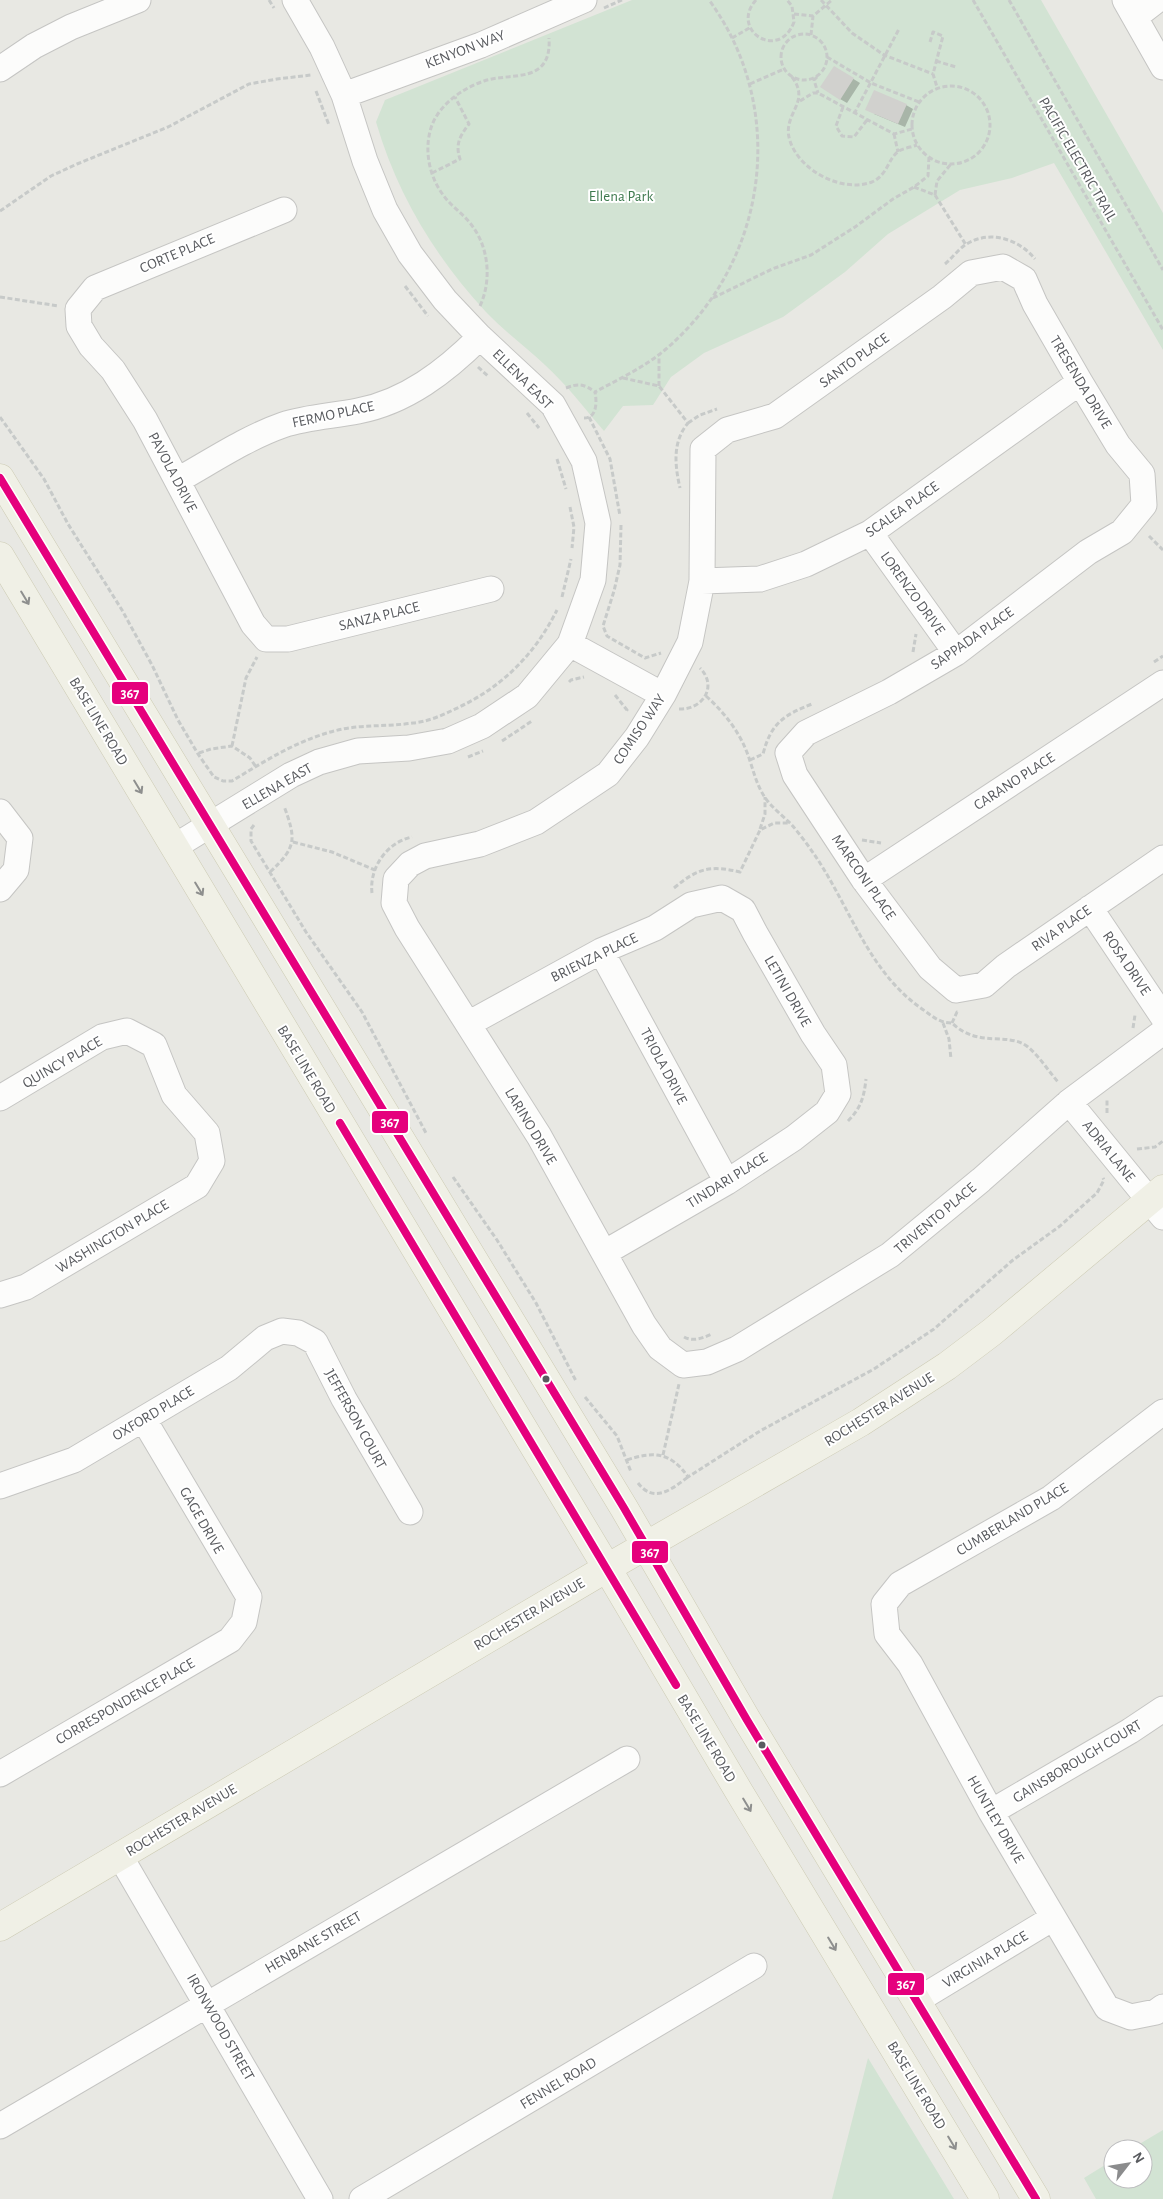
<svg xmlns="http://www.w3.org/2000/svg" width="1163" height="2199" viewBox="0 0 1163 2199" font-family="'Alegreya Sans',sans-serif">
<rect width="100%" height="100%" fill="#e8e8e3"/>
<path fill="#d2e3d3" d="M632,0h409l122,213v137l-109,-187 -42,15 -52,12 -72,44 -43,38 -62,45 -79,36 -33,24 -18,28 -30,1 -19,25c-19,-22 -37,-46 -59,-66 -19,-18 -41,-34 -59,-53 -51,-55 -89,-118 -110,-190l9,-22z
M868,2058l86,141h-122z
M1163,2130v69h-67l-12,-21 29,-18v19h30v-30h-12z"/>
<path fill="#0003" d="M834,67l26,16 -13,20 -7,-4z
M906,105l7,4 -8,18 -31,-13z"/>
<path fill="#d1d1ce" d="M834,66l20,12 -14,22 -20,-13z
M874,90l33,14 -9,20 -33,-14z"/>
<g fill="none" stroke-linecap="round" stroke-linejoin="round">
<g stroke="#c5c5c3" stroke-width="27">
<path id="minor" d="M1125,0l38,67
M1135,17l22,-17
M0,69l34,-23 37,-19 67,-27
M344,95l137,-50 103,-45
M284,210l-189,78 -17,21 1,17 12,20 22,24 32,50 108,204 13,15h22l203,-50
M178,480c34,-19 68,-42 105,-55 24,-8 50,-9 75,-14 48,-9 88,-40 122,-74
M870,533l86,120
M702,581l58,-2 46,-15 64,-31 210,-151
M570,644l93,51
M0,812l20,26 -4,32 -16,19
M174,847l117,-72 28,-13 39,-11 51,-3 39,-7 34,-15 45,-30 43,-52 23,-64 5,-57 -14,-62 -31,-56 -73,-68 -35,-37 -35,-46 -25,-44 -20,-49 -21,-66 -22,-48 -27,-47
M1163,858l-157,108 -22,19 -28,5 -26,-22 -66,-88 -69,-105 -7,-22 18,-20 83,-41 67,-39 132,-101 34,-20 22,-27 -2,-31 -24,-29 -38,-63 -45,-78 -11,-25 -21,-12 -32,6 -29,24 -167,119 -48,14 -24,19 -1,132 -12,61 -27,53 -26,42 -29,37 -72,48 -56,22 -55,12 -15,8 -14,15 -2,24 13,25 132,208 105,189 16,23 23,17 24,-3 30,-13 153,-94 91,-75 88,-78 94,-70
M864,880l299,-197
M1090,908l73,109
M601,951l126,231
M468,1024l133,-73 54,-23 36,-23 31,-7 21,12 12,23 58,101 21,31 4,29 -11,18 -33,26 -67,44 -123,71
M0,1098l102,-61 25,-6 27,14 20,50 33,38 5,28 -15,25 -171,101 -26,8
M1069,1102l94,115
M1163,1412l-112,86 -151,86 -16,20 3,30 23,30 81,148 116,196 24,9 25,-5 7,-5
M0,1486l74,-26 155,-92 36,-30 17,-7 16,2 17,9 29,57 66,113
M0,1774l230,-134 14,-18 5,-25 -105,-177
M991,1812l139,-81 33,-22
M120,1856l200,343
M916,2001l137,-83
M0,2126l627,-367
M362,2199l392,-233"/>
</g>
<g stroke="#cdcbb4" stroke-width="29">
<path id="major" d="M0,478l624,1030 123,212 289,479
M0,556l607,1012 131,222 247,409
M0,1927l607,-359 254,-146 86,-56 45,-34 171,-143"/>
</g>
<path stroke="#c7cac9" stroke-width="3" stroke-dasharray="5 2.5" stroke-linecap="butt" d="M269,0l5,8
M756,0c-27,30 23,62 38,22l-2,-16 -5,-6
M821,0l31,33 32,22 49,19
M973,0l190,330
M1009,0l154,270
M604,8l18,-8
M794,14l19,2 19,-16
M781 57a23 23 0 1 1 46 0a23 23 0 1 1-46 0Z
M811,35l2,-19
M732,38l19,-11
M930,42l3,-10 10,4 -10,38 4,13
M827,57l44,26 48,19
M936,61l20,6
M792,77c20,26 -11,37 -2,64 10,30 52,52 82,41 16,-7 16,-24 27,-31 5,-3 13,-4 18,-6
M817,77l-3,3 4,13
M750,84l34,-15
M912 125a39 39 0 1 1 78 0a39 39 0 1 1-78 0Z
M316,91l13,34
M800,101l13,-8h5l76,41 18,-5
M843,107l-7,19 6,10 12,1 13,-17
M854,114l45,-85
M894,134l4,18
M432,173l28,-14c-5,-15 0,-23 9,-35l-14,-27
M914,187l21,8 31,50
M935,195l2,-14 14,-17
M0,211l51,-35 26,-12 91,-37 81,-43 28,-5 34,-4
M945,264c7,-6 13,-14 20,-19 24,-16 54,-6 70,14
M405,286l23,30
M0,297l59,9
M713,298l59,-29 39,-14 44,-28 38,-28 21,-12 14,-11 1,-19
M480,306c12,-26 9,-60 -10,-83 -8,-10 -19,-17 -26,-27 -15,-19 -20,-46 -13,-68 7,-23 32,-40 53,-47 27,-9 68,4 65,-43
M478,367l10,9
M623,378l36,8 29,37c-16,19 -13,43 -8,65
M659,386v-32
M566,388c13,-5 18,-4 29,4
M527,413l12,15
M0,417l44,62 24,45 54,86 30,55 26,55 20,34 16,23 9,4h9c33,-20 64,-40 102,-50 27,-7 52,-4 79,-8 13,-1 28,-7 40,-13 47,-21 81,-54 104,-100
M589,417l21,42 10,57
M584,418c13,0 13,-16 11,-26 24,-13 50,-25 71,-43 102,-87 123,-240 43,-349
M688,423l12,-8 17,-6
M557,459l9,30
M570,507l4,20 -2,21
M621,525l-1,40 -6,26 -11,35 4,10 38,22 16,-5
M1149,536l14,14
M562,597l9,-38
M913,652l3,-18
M1154,662l9,-6
M569,682l2,-2 13,-3
M615,695l12,15 -1,2
M706,696c20,18 36,39 44,65 4,12 7,24 14,35 7,11 18,19 27,28 8,9 16,20 23,30 37,54 54,119 111,157 9,7 16,12 27,12 27,26 56,8 76,24 12,10 21,25 31,36
M679,709c24,1 39,-23 21,-41
M502,741l30,-20
M232,746l14,-68 11,-21
M199,753l12,-4 21,-3 18,12 6,9
M468,757l15,-6
M750,760l13,-6c8,-31 21,-39 49,-50
M254,825l-3,4v12l55,91 56,80 64,121
M760,829l5,-15v-17
M862,840l19,3
M293,842l39,10 43,18
M270,872c27,-25 26,-33 14,-66
M674,888c24,-20 36,-23 66,-16l20,-42 14,-7h15
M372,893c-3,-25 15,-51 40,-56
M943,1023l6,16 2,20
M952,1023l5,-11h2
M1133,1028l2,-13
M1107,1113v-13
M848,1121c13,-13 16,-24 18,-42
M1137,1149l18,-2 8,-6
M453,1177l44,63 39,63 40,78
M684,1337c9,5 19,1 28,-3
M585,1397l32,39 14,36
M663,1455l16,-71
M627,1460c26,-9 44,-8 61,17l72,-46 114,-62 60,-40 79,-69 47,-34 37,-33 7,-13 -1,-2
M638,1483c16,21 34,6 50,-6"/>
<use href="#minor" stroke="#fcfcfb" stroke-width="25"/>
<use href="#major" stroke="#f0f0e6" stroke-width="28"/>
<g stroke="#fff" stroke-width="11">
<path id="bus-1" d="M0,478l624,1030 123,212 289,479
M340,1123l336,562"/>
</g>
<use href="#bus-1" stroke="#e5007d" stroke-width="8"/>
</g>
<defs><path id="oneway-shaft" d="M-6 0H5M1.5-3L5.5 0L1.5 3" fill="none" stroke-width="1.6" stroke-linecap="round" stroke-linejoin="round" transform="scale(1.25)"/></defs>
<g stroke="#8e8f8e">
<use href="#oneway-shaft" transform="translate(25 598) rotate(59)"/>
<use href="#oneway-shaft" transform="translate(138 787) rotate(59)"/>
<use href="#oneway-shaft" transform="translate(199 889) rotate(59)"/>
<use href="#oneway-shaft" transform="translate(747 1805) rotate(59)"/>
<use href="#oneway-shaft" transform="translate(832 1944) rotate(59)"/>
<use href="#oneway-shaft" transform="translate(952 2143) rotate(59)"/>
</g>
<g fill="#595b5f" stroke="#fff" stroke-width="2">
<circle cx="546" cy="1379" r="4.5"/>
<circle cx="762" cy="1745" r="4.5"/>
</g>
<g text-anchor="middle" stroke-width="4" stroke-linejoin="round" paint-order="stroke">
<g font-size="15" fill="#595b5f" stroke="#fff">
<text transform="translate(465 49) rotate(-21)" y="5">KENYON WAY</text>
<text transform="translate(1078 159) rotate(60)" y="5">PACIFIC ELECTRIC TRAIL</text>
<text transform="translate(177 253) rotate(-23)" y="5">CORTE PLACE</text>
<text transform="translate(854 360) rotate(-36)" y="5">SANTO PLACE</text>
<text transform="translate(523 379) rotate(45)" y="5">ELLENA EAST</text>
<text transform="translate(1081 382) rotate(59)" y="5">TRESENDA DRIVE</text>
<text transform="translate(333 414) rotate(-12)" y="5">FERMO PLACE</text>
<text transform="translate(173 472) rotate(62)" y="5">PAVOLA DRIVE</text>
<text transform="translate(902 509) rotate(-35)" y="5">SCALEA PLACE</text>
<text transform="translate(913 593) rotate(54)" y="5">LORENZO DRIVE</text>
<text transform="translate(379 616) rotate(-14)" y="5">SANZA PLACE</text>
<text transform="translate(972 638) rotate(-35)" y="5">SAPPADA PLACE</text>
<text transform="translate(99 721) rotate(59)" y="5">BASE LINE ROAD</text>
<text transform="translate(639 729) rotate(-56)" y="5">COMISO WAY</text>
<text transform="translate(1014 781) rotate(-33)" y="5">CARANO PLACE</text>
<text transform="translate(277 786) rotate(-30)" y="5">ELLENA EAST</text>
<text transform="translate(864 877) rotate(55)" y="5">MARCONI PLACE</text>
<text transform="translate(1061 928) rotate(-35)" y="5">RIVA PLACE</text>
<text transform="translate(594 957) rotate(-26)" y="5">BRIENZA PLACE</text>
<text transform="translate(1127 963) rotate(56)" y="5">ROSA DRIVE</text>
<text transform="translate(788 991) rotate(60)" y="5">LETINI DRIVE</text>
<text transform="translate(62 1062) rotate(-30)" y="5">QUINCY PLACE</text>
<text transform="translate(664 1066) rotate(62)" y="5">TRIOLA DRIVE</text>
<text transform="translate(307 1069) rotate(59)" y="5">BASE LINE ROAD</text>
<text transform="translate(531 1126) rotate(59)" y="5">LARINO DRIVE</text>
<text transform="translate(1109 1151) rotate(51)" y="5">ADRIA LANE</text>
<text transform="translate(727 1180) rotate(-32)" y="5">TINDARI PLACE</text>
<text transform="translate(935 1218) rotate(-40)" y="5">TRIVENTO PLACE</text>
<text transform="translate(112 1236) rotate(-31)" y="5">WASHINGTON PLACE</text>
<text transform="translate(879 1409) rotate(-32)" y="5">ROCHESTER AVENUE</text>
<text transform="translate(153 1413) rotate(-31)" y="5">OXFORD PLACE</text>
<text transform="translate(356 1419) rotate(61)" y="5">JEFFERSON COURT</text>
<text transform="translate(1012 1519) rotate(-31)" y="5">CUMBERLAND PLACE</text>
<text transform="translate(202 1520) rotate(60)" y="5">GAGE DRIVE</text>
<text transform="translate(529 1614) rotate(-31)" y="5">ROCHESTER AVENUE</text>
<text transform="translate(125 1701) rotate(-30)" y="5">CORRESPONDENCE PLACE</text>
<text transform="translate(707 1738) rotate(59)" y="5">BASE LINE ROAD</text>
<text transform="translate(1077 1761) rotate(-31)" y="5">GAINSBOROUGH COURT</text>
<text transform="translate(996 1819) rotate(60)" y="5">HUNTLEY DRIVE</text>
<text transform="translate(181 1820) rotate(-31)" y="5">ROCHESTER AVENUE</text>
<text transform="translate(313 1942) rotate(-30)" y="5">HENBANE STREET</text>
<text transform="translate(985 1959) rotate(-31)" y="5">VIRGINIA PLACE</text>
<text transform="translate(221 2027) rotate(60)" y="5">IRONWOOD STREET</text>
<text transform="translate(558 2083) rotate(-31)" y="5">FENNEL ROAD</text>
<text transform="translate(917 2085) rotate(59)" y="5">BASE LINE ROAD</text>
</g>
<g font-size="15" fill="#3e7a4e" stroke="#fff">
<text x="621" y="201">Ellena Park</text>
</g>
</g>
<g stroke="#fff" stroke-width="2">
<rect x="111" y="681" width="38" height="24" rx="5" fill="#e5007d"/>
<rect x="371" y="1110" width="38" height="24" rx="5" fill="#e5007d"/>
<rect x="631" y="1540" width="38" height="24" rx="5" fill="#e5007d"/>
<rect x="887" y="1972" width="38" height="24" rx="5" fill="#e5007d"/>
</g>
<g font-size="14" text-anchor="middle" font-weight="bold" fill="#fff">
<text x="130" y="698">367</text>
<text x="390" y="1127">367</text>
<text x="650" y="1557">367</text>
<text x="906" y="1989">367</text>
</g>
<g transform="translate(1128 2164) rotate(59)"><circle r="24" fill="#ffffff" stroke="#bdbdbf"/>
<path d="M0-4L9 19L0 12L-9 19Z" fill="#8b8c8d"/>
<text y="-8" font-size="14" font-weight="bold" text-anchor="middle" fill="#595b5f">N</text>
</g>
</svg>
